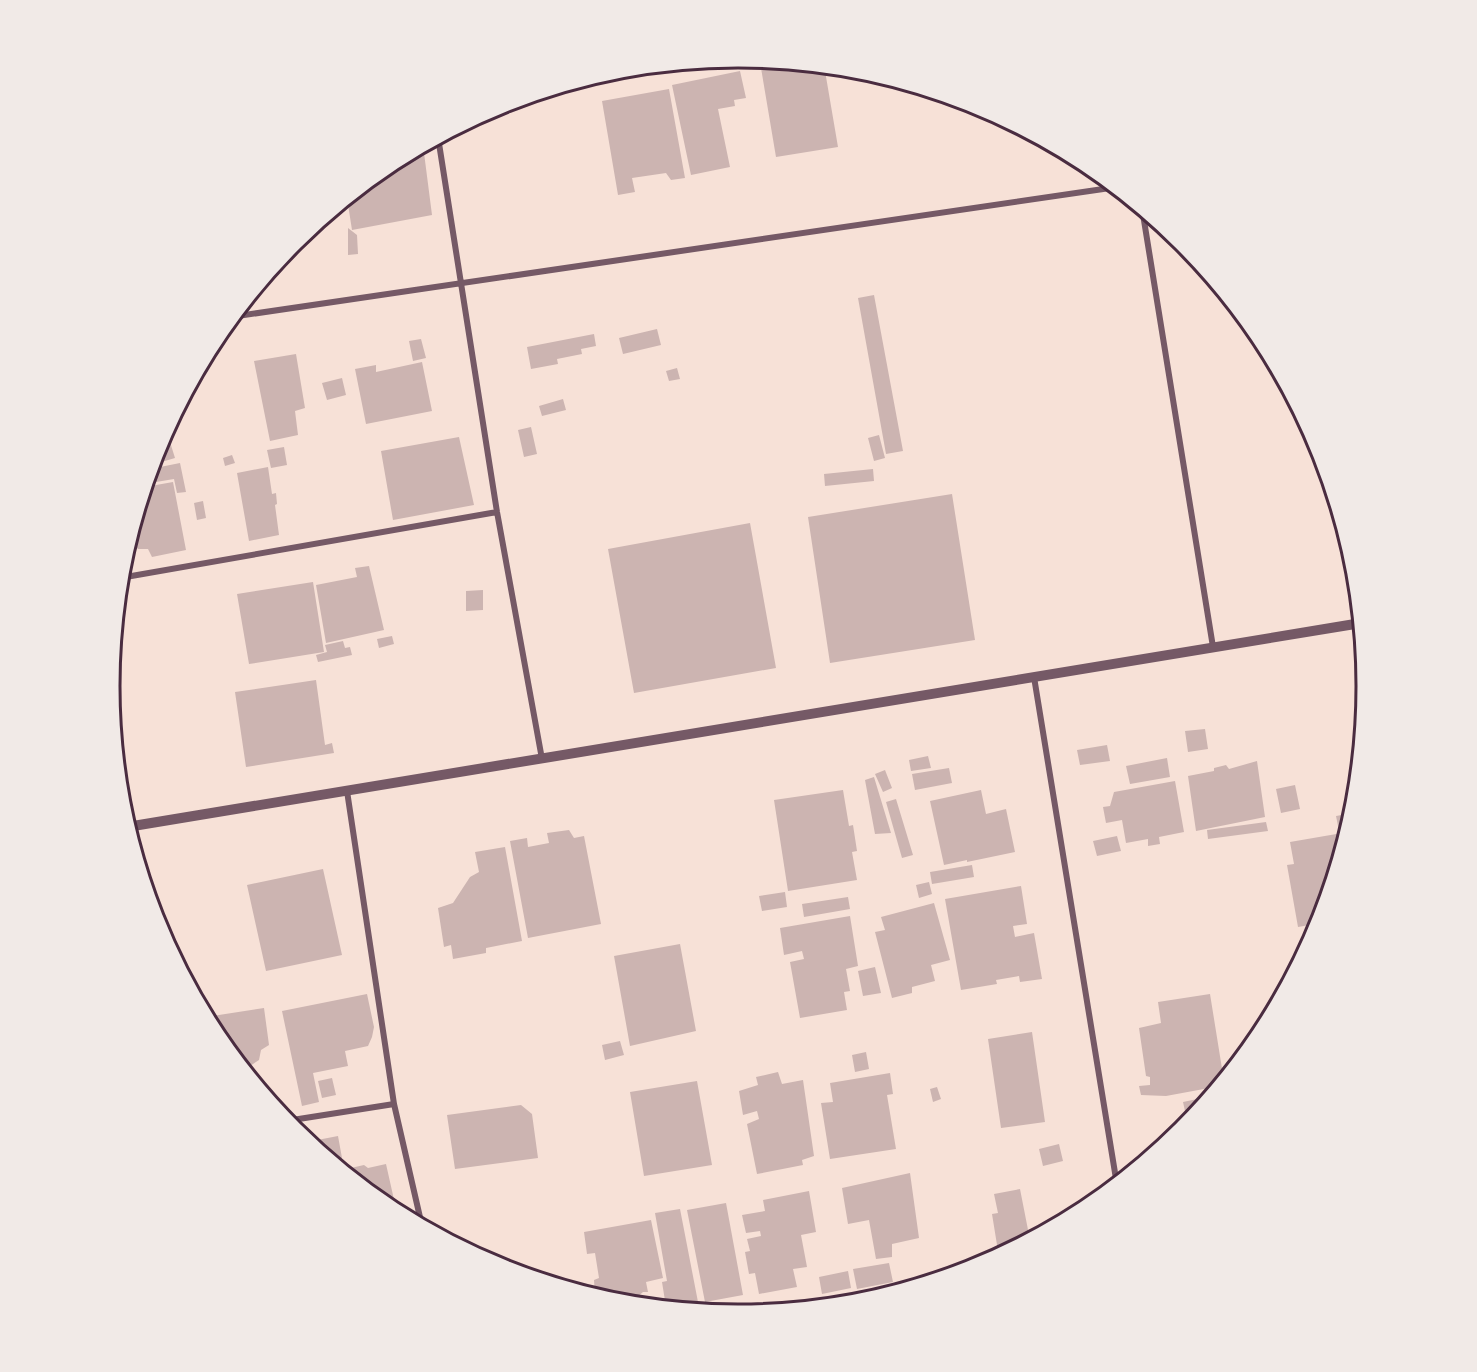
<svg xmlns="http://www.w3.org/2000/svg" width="1477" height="1372" viewBox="0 0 1477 1372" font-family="'Alegreya Sans',sans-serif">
<rect width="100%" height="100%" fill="#f7e1d7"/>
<path fill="#ccb4b1" d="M792,62l32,3 14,82 -62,10 -15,-89z
M740,71l6,27 -12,2 1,6 -17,3 12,58 -39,8 -19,-90z
M669,89l16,89 -14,2 -5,-7 -34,5 3,14 -17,3 -16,-94z
M423,145l9,70 -80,15 -5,-32 42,-35z
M348,228l9,7 1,19 -10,1z
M874,295l29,156 -17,3 -28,-156z
M657,329l4,16 -38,9 -4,-16z
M594,334l2,12 -15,3 1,5 -25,5 1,5 -27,5 -4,-22z
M421,339l5,19 -13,3 -4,-20z
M296,354l9,54 -10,3 3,24 -28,6 -16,-80z
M422,362l10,49 -66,13 -11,-55 21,-4v7z
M677,368l3,11 -11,2 -3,-10z
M342,378l4,17 -19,5 -5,-17z
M563,399l3,11 -24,6 -3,-10z
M531,427l6,27 -13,3 -6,-27z
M879,435l6,23 -11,3 -6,-23z
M459,437l15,68 -81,15 -12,-69z
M170,442l5,16 -17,5 -3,-10 2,-8z
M284,447l3,18 -16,3 -4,-18z
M232,455l3,8 -10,3 -2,-8z
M180,463l6,29 -9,1 -3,-14 -24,4 -2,-8 2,-6z
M268,467l4,27 4,-1 1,11 -2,1 4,30 -30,6 -12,-68z
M873,469l1,12 -49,5 -1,-12z
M173,482l13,68 -34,7 -4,-8h-10l-7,-8 -2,-1 16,-53z
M952,494l23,146 -145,23 -22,-146z
M203,501l3,17 -9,2 -3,-17z
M750,523l26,145 -142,25 -26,-144z
M369,566l15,64 -58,13 -10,-58 41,-8 -2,-9z
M313,582l11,70 -75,12 -12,-70z
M483,590v20l-17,1v-20z
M392,636l2,8 -15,4 -2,-9z
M343,641l2,7 5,-1 2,8 -34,7 -2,-7 11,-3 -2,-7z
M316,680l9,65 7,-2 2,10 -88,14 -11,-75z
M1205,729l3,20 -20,3 -3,-21z
M1107,745l3,16 -30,4 -3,-15z
M928,756l3,12 -20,3 -2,-11z
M1167,758l3,19 -40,7 -4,-18z
M1257,761l8,56 -69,14 -8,-55 26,-5v-3l12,-3 3,4z
M949,768l3,15 -37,7 -3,-16z
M885,770l7,18 -9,4 -8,-18z
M874,777l17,56 -16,1 -10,-54z
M1175,781l9,51 -25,5 1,7 -12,2v-7l-22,4 -4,-23 -16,3 -3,-16 7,-1 4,-14z
M1295,785l5,24 -19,4 -5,-24z
M843,790l6,36 4,-1 4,26 -5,1 5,28 -69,11 -14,-91z
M981,790l5,24 20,-5 9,43 -48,10v-2l-23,5 -14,-64z
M896,799l17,56 -11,3 -16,-56z
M1353,813l-4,16 -10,2 -3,-15z
M1266,822l2,9 -60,8 -1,-9z
M569,830l5,8 10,-2 17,88 -73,14 -18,-97 17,-3 1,9 21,-4 -2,-10z
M1348,832l-27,91 -23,4 -11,-62 7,-1 -4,-22z
M1117,836l4,15 -24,5 -4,-15z
M505,847l17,94 -36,7v5l-33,6 -2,-14 -7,2 -6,-39 15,-5 17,-26 9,-5 -4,-20z
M972,865l2,12 -42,7 -2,-12z
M323,869l19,86 -76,16 -19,-86z
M929,882l3,12 -13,4 -3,-13z
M1021,886l6,38 -14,2 2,11 19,-4 8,46 -22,3 -1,-6 -23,4 1,4 -36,6 -16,-91z
M785,892l2,15 -25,4 -3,-15z
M848,897l2,12 -46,8 -2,-13z
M934,903l16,57 -19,5 4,16 -23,6v6l-20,5 -17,-66 10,-2 -4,-13z
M850,916l8,50 -12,3 4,22 -6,1 3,18 -47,8 -10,-56 14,-3 -2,-8 -18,4 -4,-27z
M680,944l16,87 -66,15 -16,-90z
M875,967l6,26 -18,3 -5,-25z
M367,994l7,33 -2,10 -4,9 -23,5 3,15 -35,7 6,29 -17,4 -20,-95z
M1210,994l14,87 -4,5 -54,10 -25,-1 -2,-9 11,-1v-8l-4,-1 -7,-48 22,-5 -3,-21z
M264,1008l5,37 -8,5 -2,10 -15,10 -29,-35 -9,-18z
M1032,1032l13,90 -44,6 -13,-89z
M620,1041l4,14 -19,5 -3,-15z
M866,1052l3,17 -14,3 -3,-17z
M1244,1057l-11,13h-1l-2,-11z
M778,1072l4,12 21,-4 11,76 -12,4 1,5 -46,9 -10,-50 12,-5 -2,-8 -14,4 -4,-24 19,-6 -2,-8z
M890,1073l3,21 -6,1 9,54 -66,10 -9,-56 12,-1 -3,-19z
M332,1078l4,17 -14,3 -4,-17z
M697,1081l15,84 -68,11 -14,-84z
M937,1087l4,12 -8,3 -3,-13z
M1207,1097l1,4 -7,8 -16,2 -2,-9z
M521,1105l11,9 6,44 -83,11 -8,-54z
M338,1136l4,22 -12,2 -23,-18z
M1059,1144l4,17 -20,5 -4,-17z
M386,1164l11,49 -8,-4 -47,-39 22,-5 4,3z
M910,1173l9,65 -27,6v13l-16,2 -7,-39 -21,4 -6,-36z
M1020,1189l10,51 -13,7 -19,4 -6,-37 6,-1 -4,-19z
M809,1191l7,41 -15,3 6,32 -14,2 4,18 -38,7 -4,-21 -6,1 -4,-22 5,-1 -3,-12 14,-3 -1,-5 -14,2 -4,-18 23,-4 -2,-11z
M726,1203l17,92 -38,7 -18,-92z
M680,1209l18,93 -32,5 -4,-25 5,-1 -12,-68z
M651,1220l12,58 -17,4 2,10h-5l-13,11v1l-15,-1 -16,-5 -4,-4 -1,-14 5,-2 -4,-25 -8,1 -3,-22z
M889,1263l4,19 -36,7 -4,-20z
M848,1271l3,17 -29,6 -3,-17z"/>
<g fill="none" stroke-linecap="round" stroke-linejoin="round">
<path stroke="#755966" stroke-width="6" d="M438,137l59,375 45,247
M1142,208l71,439
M231,317l886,-130
M120,578l377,-66
M1034,677l83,508
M347,791l47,313 28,122
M286,1121l108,-17"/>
<path stroke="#755966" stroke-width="10" d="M127,827l1234,-204"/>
</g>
<path d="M0 0H1477V1372H0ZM120 686a618 618 0 1 1 1236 0a618 618 0 1 1-1236 0Z" fill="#f1eae7" fill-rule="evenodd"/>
<path fill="none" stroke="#4a2c40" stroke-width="3" d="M120 686a618 618 0 1 1 1236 0a618 618 0 1 1-1236 0Z"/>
</svg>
